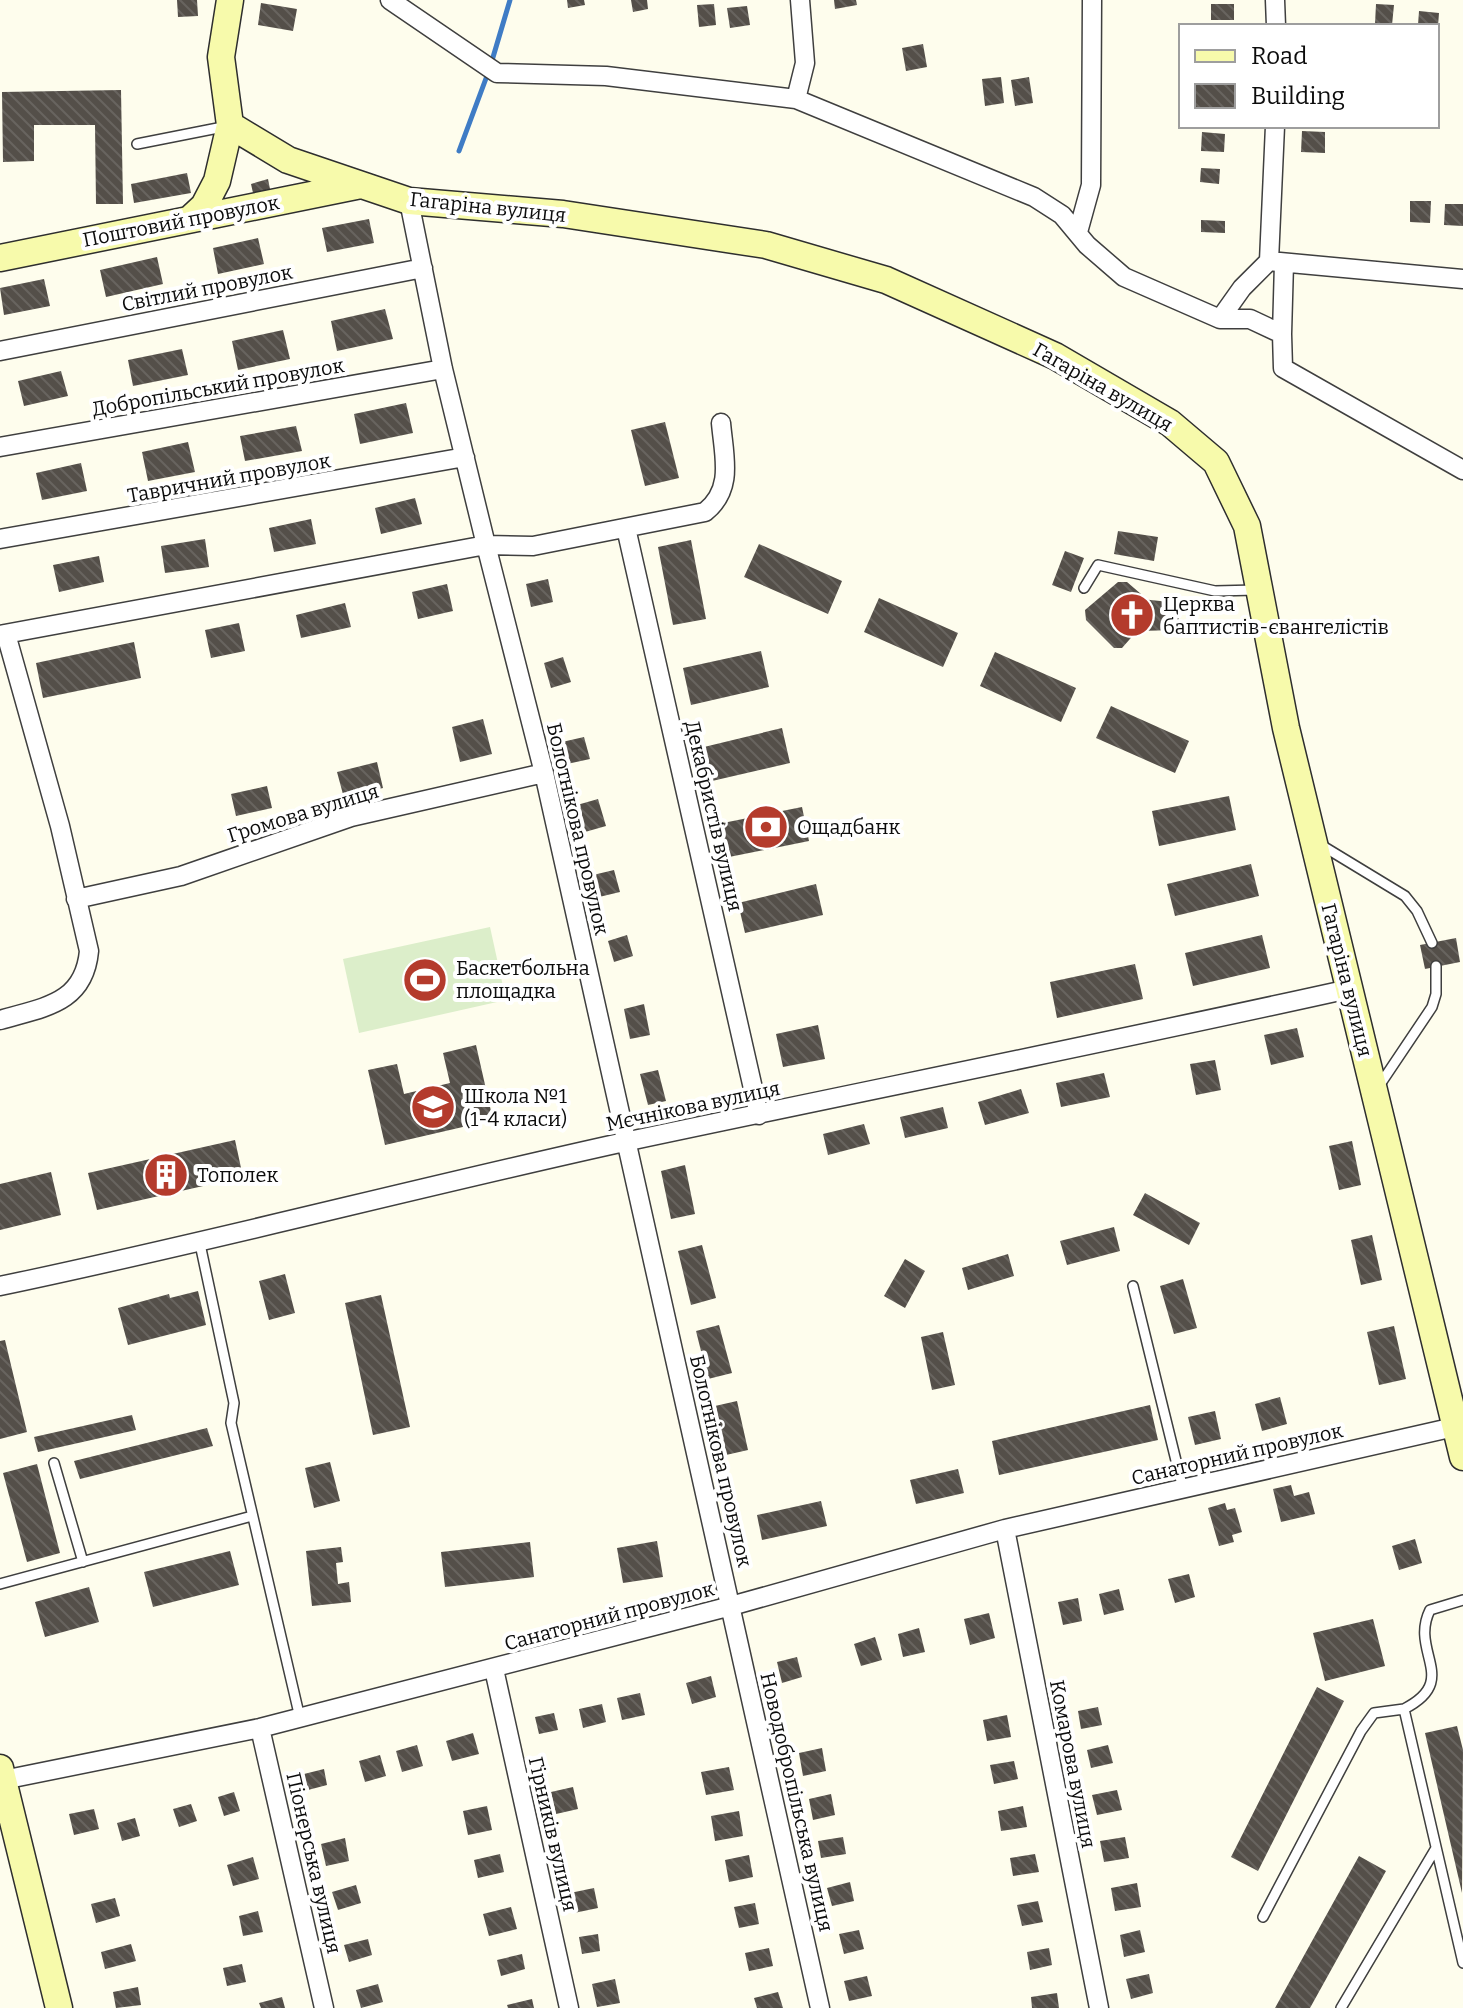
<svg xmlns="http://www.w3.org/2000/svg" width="1463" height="2008" viewBox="0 0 1463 2008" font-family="Bitter,serif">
<defs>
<pattern id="building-back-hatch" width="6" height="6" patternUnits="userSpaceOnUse" patternTransform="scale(2)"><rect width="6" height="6" fill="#544f49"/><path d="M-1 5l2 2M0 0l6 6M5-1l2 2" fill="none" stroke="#68645f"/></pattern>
</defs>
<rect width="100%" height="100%" fill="#fefded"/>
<path fill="#dceeca" d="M490,927l16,73 -147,33 -16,-74z"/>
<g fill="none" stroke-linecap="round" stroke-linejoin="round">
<path stroke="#3f7cc5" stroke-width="5" d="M491,64l19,-64
M459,151l29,-78"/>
</g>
<path fill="url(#building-back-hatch)" d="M177,0h20l1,16 -20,1z
M567,0h17l1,5 -17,3z
M631,0h16l1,9 -15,3z
M834,0h22l1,5 -22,4z
M261,3l36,6 -4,22 -35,-6z
M714,4l2,21 -17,2 -2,-22z
M1211,4h23v16h-23z
M1376,4l18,1 -2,20 -17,-1z
M747,6l3,19 -20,3 -3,-20z
M1419,11l20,2 -1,13 -20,-1z
M923,44l4,23 -21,4 -4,-23z
M1001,77l3,26 -19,3 -3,-27z
M1029,77l4,26 -18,3 -4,-26z
M121,90l2,114h-27l-1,-79h-61v36l-31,1 -1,-70z
M1302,131l23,1v21l-24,-1z
M1202,132l23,2 -1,18 -23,-1z
M1201,168l19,1 -1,15 -19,-2z
M187,173l4,20 -57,10 -3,-19z
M268,179l2,10 -17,4 -2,-9z
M1410,201h21l-1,22 -20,-1z
M1445,204h18v22l-19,-1z
M369,219l5,24 -47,9 -5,-24z
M1201,220l24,1v12l-24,-1z
M258,238l6,26 -46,10 -5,-26z
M157,257l6,27 -57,13 -6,-27z
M44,279l6,27 -46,9 -4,-27z
M385,309l8,30 -56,12 -6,-30z
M283,330l7,29 -52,11 -6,-29z
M182,349l6,26 -55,11 -5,-26z
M61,371l7,25 -44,10 -6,-25z
M406,403l7,30 -53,11 -6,-30z
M665,422l14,56 -34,8 -14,-56z
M296,426l6,25 -57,10 -5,-25z
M188,442l7,30 -47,9 -6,-29z
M81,463l6,28 -45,9 -6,-27z
M415,498l7,26 -41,10 -6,-26z
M311,519l5,25 -42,8 -5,-24z
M1118,531l40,6 -4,24 -40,-7z
M205,539l4,28 -44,6 -4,-27z
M691,540l15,79 -33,6 -15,-78z
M759,544l83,37 -14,33 -84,-37z
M1065,551l19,7 -13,34 -19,-7z
M99,556l5,26 -45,10 -6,-27z
M548,579l5,23 -22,5 -5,-23z
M1118,582h9l14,12v5l38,4v27l-42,1 -15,17h-8l-28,-28 -1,-10z
M447,584l6,27 -35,8 -6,-27z
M879,598l79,35 -15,34 -79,-35z
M345,603l6,24 -50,11 -5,-23z
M239,623l6,28 -34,7 -6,-28z
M134,642l7,36 -98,20 -7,-35z
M761,651l8,36 -78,18 -8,-37z
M995,652l81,36 -15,34 -81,-36z
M563,657l8,25 -20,6 -7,-25z
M1111,706l78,35 -14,32 -79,-35z
M483,719l9,35 -32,8 -8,-35z
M782,728l8,35 -78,18 -8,-34z
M584,737l6,22 -23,5 -5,-22z
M377,762l6,26 -39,10 -7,-26z
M267,786l5,22 -36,8 -5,-22z
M1229,796l7,34 -77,16 -7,-35z
M598,799l8,27 -21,6 -8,-27z
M802,807l7,34 -85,17 -6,-34z
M1251,864l8,32 -84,20 -8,-32z
M614,870l6,22 -21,5 -6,-22z
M816,884l7,31 -78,18 -7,-30z
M627,935l6,21 -19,6 -6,-21z
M1262,935l8,33 -77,18 -8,-33z
M1456,938l4,24 -35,7 -5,-24z
M1135,964l8,35 -86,19 -7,-36z
M644,1004l6,31 -20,4 -6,-30z
M818,1025l7,34 -42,8 -7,-33z
M1297,1028l7,29 -33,8 -7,-30z
M476,1045l17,75 -108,25 -17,-75 29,-6 7,30 46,-11 -7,-30z
M1215,1060l6,30 -25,5 -6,-31z
M658,1070l8,31 -18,4 -8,-31z
M1104,1073l6,24 -49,10 -5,-24z
M1021,1089l8,24 -44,12 -7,-23z
M943,1107l5,21 -43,10 -5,-21z
M864,1124l6,20 -42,11 -5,-21z
M235,1140l8,37 -146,33 -9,-37z
M1352,1141l9,44 -22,5 -10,-44z
M685,1165l10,49 -24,5 -10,-48z
M51,1172l10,43 -61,15v-46z
M1145,1193l55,30 -11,22 -56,-30z
M1114,1227l6,24 -53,14 -7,-24z
M1372,1235l10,45 -21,5 -10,-45z
M702,1245l14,53 -25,7 -13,-54z
M1008,1254l6,22 -46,14 -6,-22z
M905,1259l20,12 -20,37 -21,-12z
M285,1274l10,39 -26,7 -10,-39z
M1183,1279l14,49 -23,6 -14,-48z
M198,1291l8,34 -78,20 -10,-37 51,-14 1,4z
M381,1295l29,132 -37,8 -28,-132z
M719,1325l13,48 -24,6 -12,-48z
M1394,1326l12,53 -27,6 -12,-53z
M943,1332l12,53 -23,5 -11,-53z
M5,1340l22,92 -27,7v-98z
M1280,1397l7,27 -25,7 -7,-27z
M737,1401l11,49 -22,5 -11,-49z
M1150,1405l8,35 -159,35 -7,-34z
M1215,1411l6,28 -26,6 -7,-28z
M132,1415l4,15 -98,22 -4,-15z
M207,1428l6,18 -133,33 -6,-18z
M330,1462l10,39 -26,7 -9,-40z
M37,1464l23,89 -33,9 -24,-89z
M958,1469l6,24 -48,11 -6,-24z
M1291,1485l3,11 15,-4 6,22 -34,8 -8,-33z
M821,1501l6,25 -65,14 -5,-25z
M1225,1503l2,7 8,-2 7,24 -10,3 2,7 -15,4 -11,-38z
M1415,1539l7,24 -23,7 -7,-24z
M657,1541l6,36 -40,6 -6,-35z
M530,1542l4,35 -89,10 -4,-35z
M341,1547l2,15 -7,1 2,21 11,-2 2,20 -39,4 -6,-55z
M230,1551l9,34 -86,22 -9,-35z
M1189,1574l6,23 -20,6 -7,-24z
M89,1587l10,35 -54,15 -10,-35z
M1119,1589l5,21 -20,5 -5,-21z
M1078,1598l4,23 -19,4 -5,-23z
M989,1613l6,25 -25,7 -6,-26z
M1373,1619l12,47 -60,15 -12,-48z
M919,1628l6,24 -22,5 -5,-23z
M875,1637l7,23 -21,6 -7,-22z
M797,1657l5,20 -20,6 -5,-21z
M711,1676l5,21 -24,7 -6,-21z
M1317,1687l27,14 -86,170 -27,-14z
M640,1693l5,22 -23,5 -5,-22z
M602,1704l4,18 -23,6 -4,-19z
M1098,1707l4,18 -21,4 -3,-18z
M554,1713l4,17 -19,4 -4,-17z
M1007,1715l4,22 -24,4 -4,-21z
M1457,1726l6,24 -1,143 -37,-160z
M473,1733l6,21 -27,7 -6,-20z
M417,1745l6,21 -21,6 -6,-21z
M1108,1745l5,18 -22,5 -4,-18z
M822,1748l4,23 -23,5 -4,-23z
M380,1755l6,21 -21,6 -6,-21z
M1014,1761l4,18 -24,5 -4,-19z
M729,1767l5,23 -28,5 -5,-23z
M324,1769l3,16 -19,5 -4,-16z
M573,1787l5,22 -22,5 -5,-22z
M1117,1790l5,20 -25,5 -5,-20z
M234,1792l6,19 -16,5 -6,-19z
M831,1794l4,21 -22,5 -4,-21z
M191,1804l6,17 -18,6 -6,-18z
M487,1806l5,24 -24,5 -5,-24z
M1023,1806l4,21 -26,4 -3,-20z
M94,1809l5,20 -25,6 -5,-21z
M739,1811l4,25 -28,5 -4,-25z
M135,1818l5,18 -18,5 -5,-18z
M843,1837l3,17 -25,4 -3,-17z
M1125,1837l4,21 -25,4 -4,-21z
M345,1838l4,23 -23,5 -5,-22z
M500,1854l4,18 -26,6 -4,-18z
M1035,1854l4,18 -26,4 -3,-18z
M749,1855l4,22 -24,5 -4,-22z
M1359,1856l27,15 -76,137h-35z
M253,1857l6,22 -26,7 -6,-21z
M850,1882l4,19 -22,5 -5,-18z
M1137,1883l4,24 -26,4 -4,-23z
M356,1885l5,18 -23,7 -6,-18z
M594,1888l4,20 -24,5 -4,-20z
M115,1898l5,18 -24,7 -5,-19z
M1038,1901l5,21 -21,4 -5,-21z
M755,1903l4,21 -20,4 -5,-21z
M511,1907l6,22 -28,7 -6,-22z
M258,1911l5,21 -20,4 -4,-20z
M859,1930l5,19 -20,5 -5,-20z
M1140,1930l5,22 -21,5 -4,-22z
M598,1934l2,17 -18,3 -3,-17z
M368,1939l4,16 -23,7 -5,-17z
M131,1944l5,17 -31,8 -4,-17z
M769,1948l4,18 -24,5 -4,-18z
M1049,1948l3,17 -22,5 -3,-18z
M522,1954l3,15 -24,7 -4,-16z
M242,1964l4,18 -19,4 -4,-18z
M1149,1974l4,19 -22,6 -5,-20z
M867,1976l5,20 -23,5 -5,-20z
M615,1979l5,24 -23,4 -5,-23z
M378,1984l5,18 -22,6 -5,-18z
M138,1987l3,18 -25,3 -3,-16z
M778,1992l5,16h-26l-3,-10z
M1057,1993l2,15h-27l-1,-11z
M282,1997l3,11h-24l-2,-5z
M532,1999l2,9h-26l-1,-3z"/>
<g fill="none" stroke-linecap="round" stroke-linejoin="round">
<g stroke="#3f3f3f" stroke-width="12">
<path id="lane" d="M137,144l91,-18
M1084,588l14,-23 117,26 41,-1
M1321,845l84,51 12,15 15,32
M1379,1086l53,-79 4,-13v-28
M200,1244l34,159 -3,20 69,295
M1133,1286l50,203
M54,1463l29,99
M0,1584l252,-68
M1404,1709c57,-29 5,-57 26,-99l33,-10
M1263,1917l98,-186 13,-18 30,-4 59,254
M1341,2008l95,-160"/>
</g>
<g stroke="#3f3f3f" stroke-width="21">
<path id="street" d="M390,0l107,73 109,3 190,23 238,98 28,18 25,30 37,32 96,42h30l32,15 1,34 180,102
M1275,0l1,26
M796,99l9,-36 -5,-63
M409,201l34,168 43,176 47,1 172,-34c29,-23 19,-55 16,-89
M1078,232l13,-47 1,-185
M1269,261l194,18
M1220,319l22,-31 27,-27 6,-135
M1282,334l2,-71
M0,351l423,-83
M0,447l443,-78
M626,528l133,587
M0,539l465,-82
M0,635l486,-90 58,228 276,1235
M76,899l105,-23 170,-59 193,-44
M0,1020c44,-13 84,-16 89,-69l-29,-125 -54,-192
M0,1286c211,-44 419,-99 629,-145 240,-51 481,-99 720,-152
M1005,1529l94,479
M494,1669l75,339
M260,1728l64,280
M3,1780l257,-52 471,-122 274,-77 458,-104"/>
</g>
<g stroke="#2e2e2e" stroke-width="29">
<path id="secondary" d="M230,125l58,35 121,41 154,13 203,31 120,35 169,76 115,67 46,39 31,64 39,202 177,729
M190,219l14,-13 13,-25 13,-56 -9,-68 9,-57
M0,258l361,-73
M0,1768l59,240"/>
</g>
<use href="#lane" stroke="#fff" stroke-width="9"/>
<use href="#street" stroke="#fff" stroke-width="18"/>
<use href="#secondary" stroke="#f7faab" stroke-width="26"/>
</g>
<defs>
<g id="church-disc" transform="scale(2.3)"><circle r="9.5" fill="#b43b2c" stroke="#fff"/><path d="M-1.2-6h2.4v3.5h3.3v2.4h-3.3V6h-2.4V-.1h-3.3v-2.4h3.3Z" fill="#fff"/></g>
<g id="bank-disc" transform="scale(2.3)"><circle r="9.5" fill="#b43b2c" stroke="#fff"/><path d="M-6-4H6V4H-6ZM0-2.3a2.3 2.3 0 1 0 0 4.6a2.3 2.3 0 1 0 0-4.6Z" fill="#fff"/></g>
<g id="stadium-disc" transform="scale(2.3)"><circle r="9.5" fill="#b43b2c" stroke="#fff"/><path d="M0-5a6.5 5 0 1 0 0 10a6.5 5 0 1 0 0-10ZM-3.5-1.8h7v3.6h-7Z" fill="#fff"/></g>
<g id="school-disc" transform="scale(2.3)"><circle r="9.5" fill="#b43b2c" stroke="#fff"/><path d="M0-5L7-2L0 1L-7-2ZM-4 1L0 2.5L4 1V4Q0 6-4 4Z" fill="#fff"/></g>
<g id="building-disc" transform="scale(2.3)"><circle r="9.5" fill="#b43b2c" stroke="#fff"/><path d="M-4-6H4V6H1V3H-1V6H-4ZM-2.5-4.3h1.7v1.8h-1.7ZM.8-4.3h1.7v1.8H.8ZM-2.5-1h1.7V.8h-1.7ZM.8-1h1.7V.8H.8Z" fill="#fff"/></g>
</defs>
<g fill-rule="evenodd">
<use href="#church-disc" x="1132" y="615"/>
<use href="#bank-disc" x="766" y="827"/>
<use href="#stadium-disc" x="425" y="980"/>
<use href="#school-disc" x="433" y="1107"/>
<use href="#building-disc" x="166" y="1175"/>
</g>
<g text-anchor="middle" stroke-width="8" stroke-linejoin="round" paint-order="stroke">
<g font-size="20" fill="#0c0c0c" stroke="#fff">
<text transform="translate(488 207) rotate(6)" y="7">Гагаріна вулиця</text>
<text transform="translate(181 221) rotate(-11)" y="7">Поштовий провулок</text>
<text transform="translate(207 288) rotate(-11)" y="7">Світлий провулок</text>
<text transform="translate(218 387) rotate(-10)" y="7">Добропільський провулок</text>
<text transform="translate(1103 387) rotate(30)" y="7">Гагаріна вулиця</text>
<text transform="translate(229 478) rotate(-10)" y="7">Тавричний провулок</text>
<text transform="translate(303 813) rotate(-17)" y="7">Громова вулиця</text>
<text transform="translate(714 816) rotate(77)" y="7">Декабристів вулиця</text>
<text transform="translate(578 829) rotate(77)" y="7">Болотнікова провулок</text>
<text transform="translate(1347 980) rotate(76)" y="7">Гагаріна вулиця</text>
<text transform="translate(693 1106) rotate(-12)" y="7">Мєчнікова вулиця</text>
<text transform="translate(1237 1454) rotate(-13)" y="7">Санаторний провулок</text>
<text transform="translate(721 1461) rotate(77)" y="7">Болотнікова провулок</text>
<text transform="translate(609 1616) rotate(-15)" y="7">Санаторний провулок</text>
<text transform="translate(1073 1764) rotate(79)" y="7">Комарова вулиця</text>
<text transform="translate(797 1802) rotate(77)" y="7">Новодобропільська вулиця</text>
<text transform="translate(553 1834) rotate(77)" y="7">Гірників вулиця</text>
<text transform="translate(314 1863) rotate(77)" y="7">Піонерська вулиця</text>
</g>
<g font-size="20" fill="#0c0c0c" stroke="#fff" text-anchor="start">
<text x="1163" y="611">Церква<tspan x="1163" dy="23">баптистів-євангелістів</tspan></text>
<text x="797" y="834">Ощадбанк</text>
<text x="456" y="975">Баскетбольна<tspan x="456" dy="23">площадка</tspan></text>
<text x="464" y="1103">Школа №1<tspan x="464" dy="23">(1-4 класи)</tspan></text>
<text x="197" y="1182">Тополек</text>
</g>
</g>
<rect x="1179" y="24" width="260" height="104" fill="#ffffff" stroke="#9e9e9e" stroke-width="2"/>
<rect x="1195" y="50" width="40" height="12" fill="#f7faab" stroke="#9e9e9e" stroke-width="2"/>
<text x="1251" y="64" font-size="24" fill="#0c0c0c">Road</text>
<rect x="1195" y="84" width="40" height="24" fill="url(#building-back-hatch)" stroke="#9e9e9e" stroke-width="2"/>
<text x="1251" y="104" font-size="24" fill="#0c0c0c">Building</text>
</svg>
